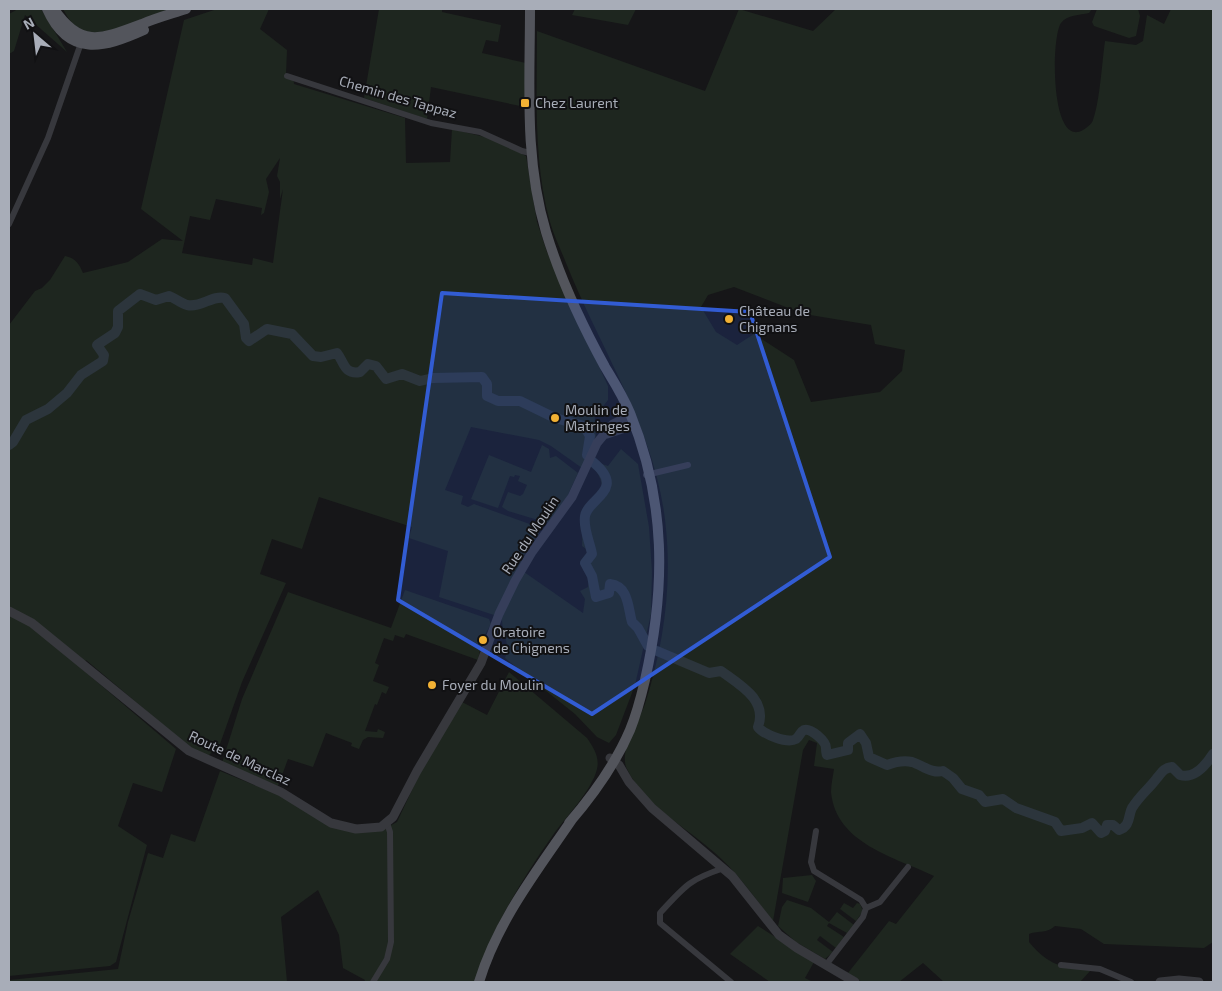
<svg xmlns="http://www.w3.org/2000/svg" width="1222" height="991" viewBox="0 0 1222 991" font-family="'Exo 2',sans-serif">
<rect width="100%" height="100%" fill="#161618"/>
<path fill="#1e261f" fill-rule="evenodd" d="M18,9h23l26,43 -42,-37 -11,36 -5,3c0,-16 2,-23 0,-40z
M63,9h107c-23,9 -71,35 -93,18 -7,-5 -10,-11 -14,-18z
M217,9h52l-9,20 27,21 -1,24 7,2 1,8 111,34 1,45 44,-1 2,-33 41,10 33,17 11,66 10,30 61,134v14l-7,9 -7,-2 2,29 -14,32 -31,-22 -12,-6 -68,-13 -26,63 18,6 -2,8 7,3 6,-3 64,23 1,7 -13,18 -32,63 -55,-18 9,-46 -39,-13 3,-11 -93,-30 -17,52 -30,-10 -12,35 26,9 -44,99 -22,62 -13,13 -14,-7 -107,-90 -4,9 94,80 -14,43 -29,-9 -15,43 29,19 -31,117 -6,4 -101,10v-651l26,-34 7,-3 8,-8 15,-24c11,2 14,8 18,17l45,-11 34,-23 21,2 -42,-32 43,-189zM280,158l-3,18 3,6v17l3,-10 -10,74 -20,-5 -1,7 -70,-12 8,-37 20,4 6,-21 46,9 -1,7 3,-2 5,-21 -3,-13z
M379,9h63v3l59,13 -3,17 -12,-2 -4,13 44,10 -1,44 -94,-20 -4,32 -63,-21z
M575,9h61l-8,16 -56,-10z
M739,9l74,22 23,-22h256l-3,4c-9,2 -22,2 -28,10 -10,14 -11,126 22,107 3,-2 9,-6 10,-10 7,-19 9,-58 12,-79l31,4 7,-4 4,-26 17,9 7,-15h42v933l-9,6 -100,-4 -23,-15 -26,-3c-9,8 -15,4 -26,8v8c20,24 32,25 62,28l-11,12h-136l-21,-19 -24,19h-37l-14,-9 41,-52 7,3 38,-48c-39,-19 -98,-32 -103,-84 0,-7 2,-16 3,-23l-20,-3 3,-23 -8,-3 -6,10 -30,171c-19,-24 -35,-48 -58,-68 -29,-26 -70,-47 -88,-84 -9,-17 12,-48 18,-65 18,-56 27,-116 21,-175 -8,-95 -65,-178 -100,-266 -5,-13 -12,-27 -16,-41 -17,-61 -13,-128 -13,-191l168,60zM734,287l70,27 67,11 4,19 30,6 -3,21 -22,21 -69,10 -17,-42 -40,-26 -17,11 -21,-13 -15,-25 7,-12z
M1097,9h41l2,7 -4,20 -7,2 -35,-12 -2,-4z
M542,445l7,4 1,9 6,-2 22,17 -12,26 -18,24 -40,-12 -6,-4 6,-15 12,4 3,-2 4,-9 -9,-4 2,-5 -5,-1 -1,2 -4,-1 -12,32 -27,-9 18,-44 42,17z
M621,449l17,15 11,63 3,45 -1,42 -16,71 -19,50 -7,8 -12,-6 -22,-23 -70,-56c6,-15 -3,-24 -3,-39 0,-11 16,-36 22,-47l59,41 2,-14 -5,-8 8,-4 1,-11 -6,-6 -1,-7 7,-12 -7,-5 1,-32c13,-21 30,-22 8,-50l2,-3 15,5z
M405,590l84,29 2,5 -9,16 -4,20 -72,-26 -2,4 -9,-3 -2,6 -9,-3 -9,25 4,2 -6,16 16,6 -3,7 -4,-2 -5,13 -2,-1 -10,27 12,1 1,-3 7,3 -2,6 -15,-1 -5,3 -4,9 -8,-3 1,-3 -26,-10 -13,34 -25,-8 -10,27 -56,-23 20,-64 46,-107 103,36z
M509,672l78,66c6,9 13,19 10,31 -5,21 -31,48 -44,66 -33,47 -61,93 -78,147h-111l1,-2 -22,-12 -4,-33 -21,-45 -37,27 6,65h-278v-2l109,-11 10,-47 20,-69 15,5 8,-24 24,8 25,-71 64,26 43,27 53,7 17,-9 24,-51 41,-69 25,13z
M812,875l4,6 -8,21 -26,-9 1,-15z
M787,900l24,8 18,14 8,-10 17,13 -7,8 -18,-10 -2,3 17,11 -8,11 -16,-12 -3,4 16,12 -8,7 -29,-17 -18,-16 4,-19z
M844,903l9,5 4,-5 3,1 3,7 -7,10 -16,-12z
M758,926l56,36 -9,16 8,4h-43l-40,-28z"/>
<g fill="none" stroke-linecap="round" stroke-linejoin="round">
<path stroke="#2c353c" stroke-width="10" d="M9,445l4,-3 13,-22 22,-11 19,-16 14,-18 22,-14 1,-6 -7,-10 18,-12 3,-6v-16l22,-17 16,6 13,-4c6,2 11,7 18,9 14,3 25,-10 38,-7l19,26 2,14 3,3 18,-12 25,5 21,22 8,1 16,-4c7,9 7,22 23,19l8,-8 8,2 10,13 16,-5 18,7 13,-3 49,-1 5,7v12l11,5h22l35,17 29,8 6,10 -3,19
M593,462c34,28 -5,36 -8,54 -2,13 5,26 7,38l-7,9 7,13 4,21 13,-4 1,-9c19,2 18,25 22,38l6,6 10,18
M657,651l52,22 12,-2c19,14 47,29 37,56 5,7 29,17 38,12 4,-3 4,-7 8,-9 7,-2 22,11 22,18 0,3 0,5 1,7l21,-5v-7l12,-9 6,9 3,14 18,8c8,-3 16,-5 25,-3 10,3 20,12 31,9l10,7 9,11 17,6 6,7 18,-3 13,9 39,14 6,9 21,-3 10,-5 9,10 4,-2 2,-6h6l6,5c12,-4 9,-15 13,-22 9,-14 16,-18 25,-30 5,-6 7,-10 15,-11l8,8c14,4 26,-10 33,-21"/>
<path stroke="#37383d" stroke-width="6" d="M287,76l144,47 49,9 42,19 8,2
M9,224l39,-86 34,-98
M646,475l42,-10
M816,831l-5,31 3,9 47,29 5,8 -3,9 -37,48
M724,868c-36,12 -39,18 -64,45v10l71,59
M866,908l14,-6 28,-35
M1061,965l39,4 31,13
M373,982l14,-23 4,-17 -1,-110 -3,-9"/>
<path stroke="#37383d" stroke-width="9" d="M607,434l27,-9
M9,611l23,12 157,128 92,41 50,31 25,6 25,-2 12,-10 24,-46 64,-108 18,-49 16,-33 17,-29 40,-55 25,-54 16,-19 18,-9
M610,758l9,7 10,17 23,26 80,68 47,59 18,13 58,34
M1160,982l19,-2 20,2"/>
<path stroke="#53555c" stroke-width="10" d="M47,9c22,49 57,39 97,21
M54,9c27,40 48,30 88,15 14,-6 29,-10 44,-15
M530,9c0,75 -6,150 16,223 14,46 36,93 59,135 9,15 18,29 25,46 36,88 36,174 15,267 -4,17 -8,33 -15,50 -15,35 -36,64 -61,93
M479,982c19,-62 58,-111 94,-164"/>
</g>
<path fill="#325cd3" fill-opacity="0.2" stroke="#325cd3" stroke-width="4" stroke-linejoin="round" d="M442,293l308,19 80,245 -238,157 -194,-114z"/>
<g fill="#f2b134" stroke="#111113" stroke-width="2">
<rect x="520" y="98" width="10" height="10" rx="2.5"/>
<circle cx="729" cy="319" r="5"/>
<circle cx="555" cy="418" r="5"/>
<circle cx="483" cy="640" r="5"/>
<circle cx="432" cy="685" r="5"/>
</g>
<g text-anchor="middle" stroke-width="4" stroke-linejoin="round" paint-order="stroke">
<g font-size="14" fill="#a8adb8" stroke="#111113">
<text transform="translate(398 97) rotate(16)" y="5">Chemin des Tappaz</text>
<text transform="translate(530 535) rotate(-56)" y="5">Rue du Moulin</text>
<text transform="translate(240 758) rotate(25)" y="5">Route de Marclaz</text>
</g>
<g font-size="14" fill="#a8adb8" stroke="#111113" text-anchor="start">
<text x="535" y="108">Chez Laurent</text>
<text x="739" y="316">Château de<tspan x="739" dy="16">Chignans</tspan></text>
<text x="565" y="415">Moulin de<tspan x="565" dy="16">Matringes</tspan></text>
<text x="493" y="637">Oratoire<tspan x="493" dy="16">de Chignens</tspan></text>
<text x="442" y="690">Foyer du Moulin</text>
</g>
</g>
<rect width="1222" height="991" fill="none" stroke="#a8adb8" stroke-width="20"/>
<g transform="translate(35 35) rotate(332)" stroke="#111113" stroke-width="4" paint-order="stroke">
<path d="M0-4L9 19L0 12L-9 19Z" fill="#a8adb8"/>
<text y="-8" font-size="14" font-weight="bold" text-anchor="middle" fill="#a8adb8">N</text>
</g>
</svg>
